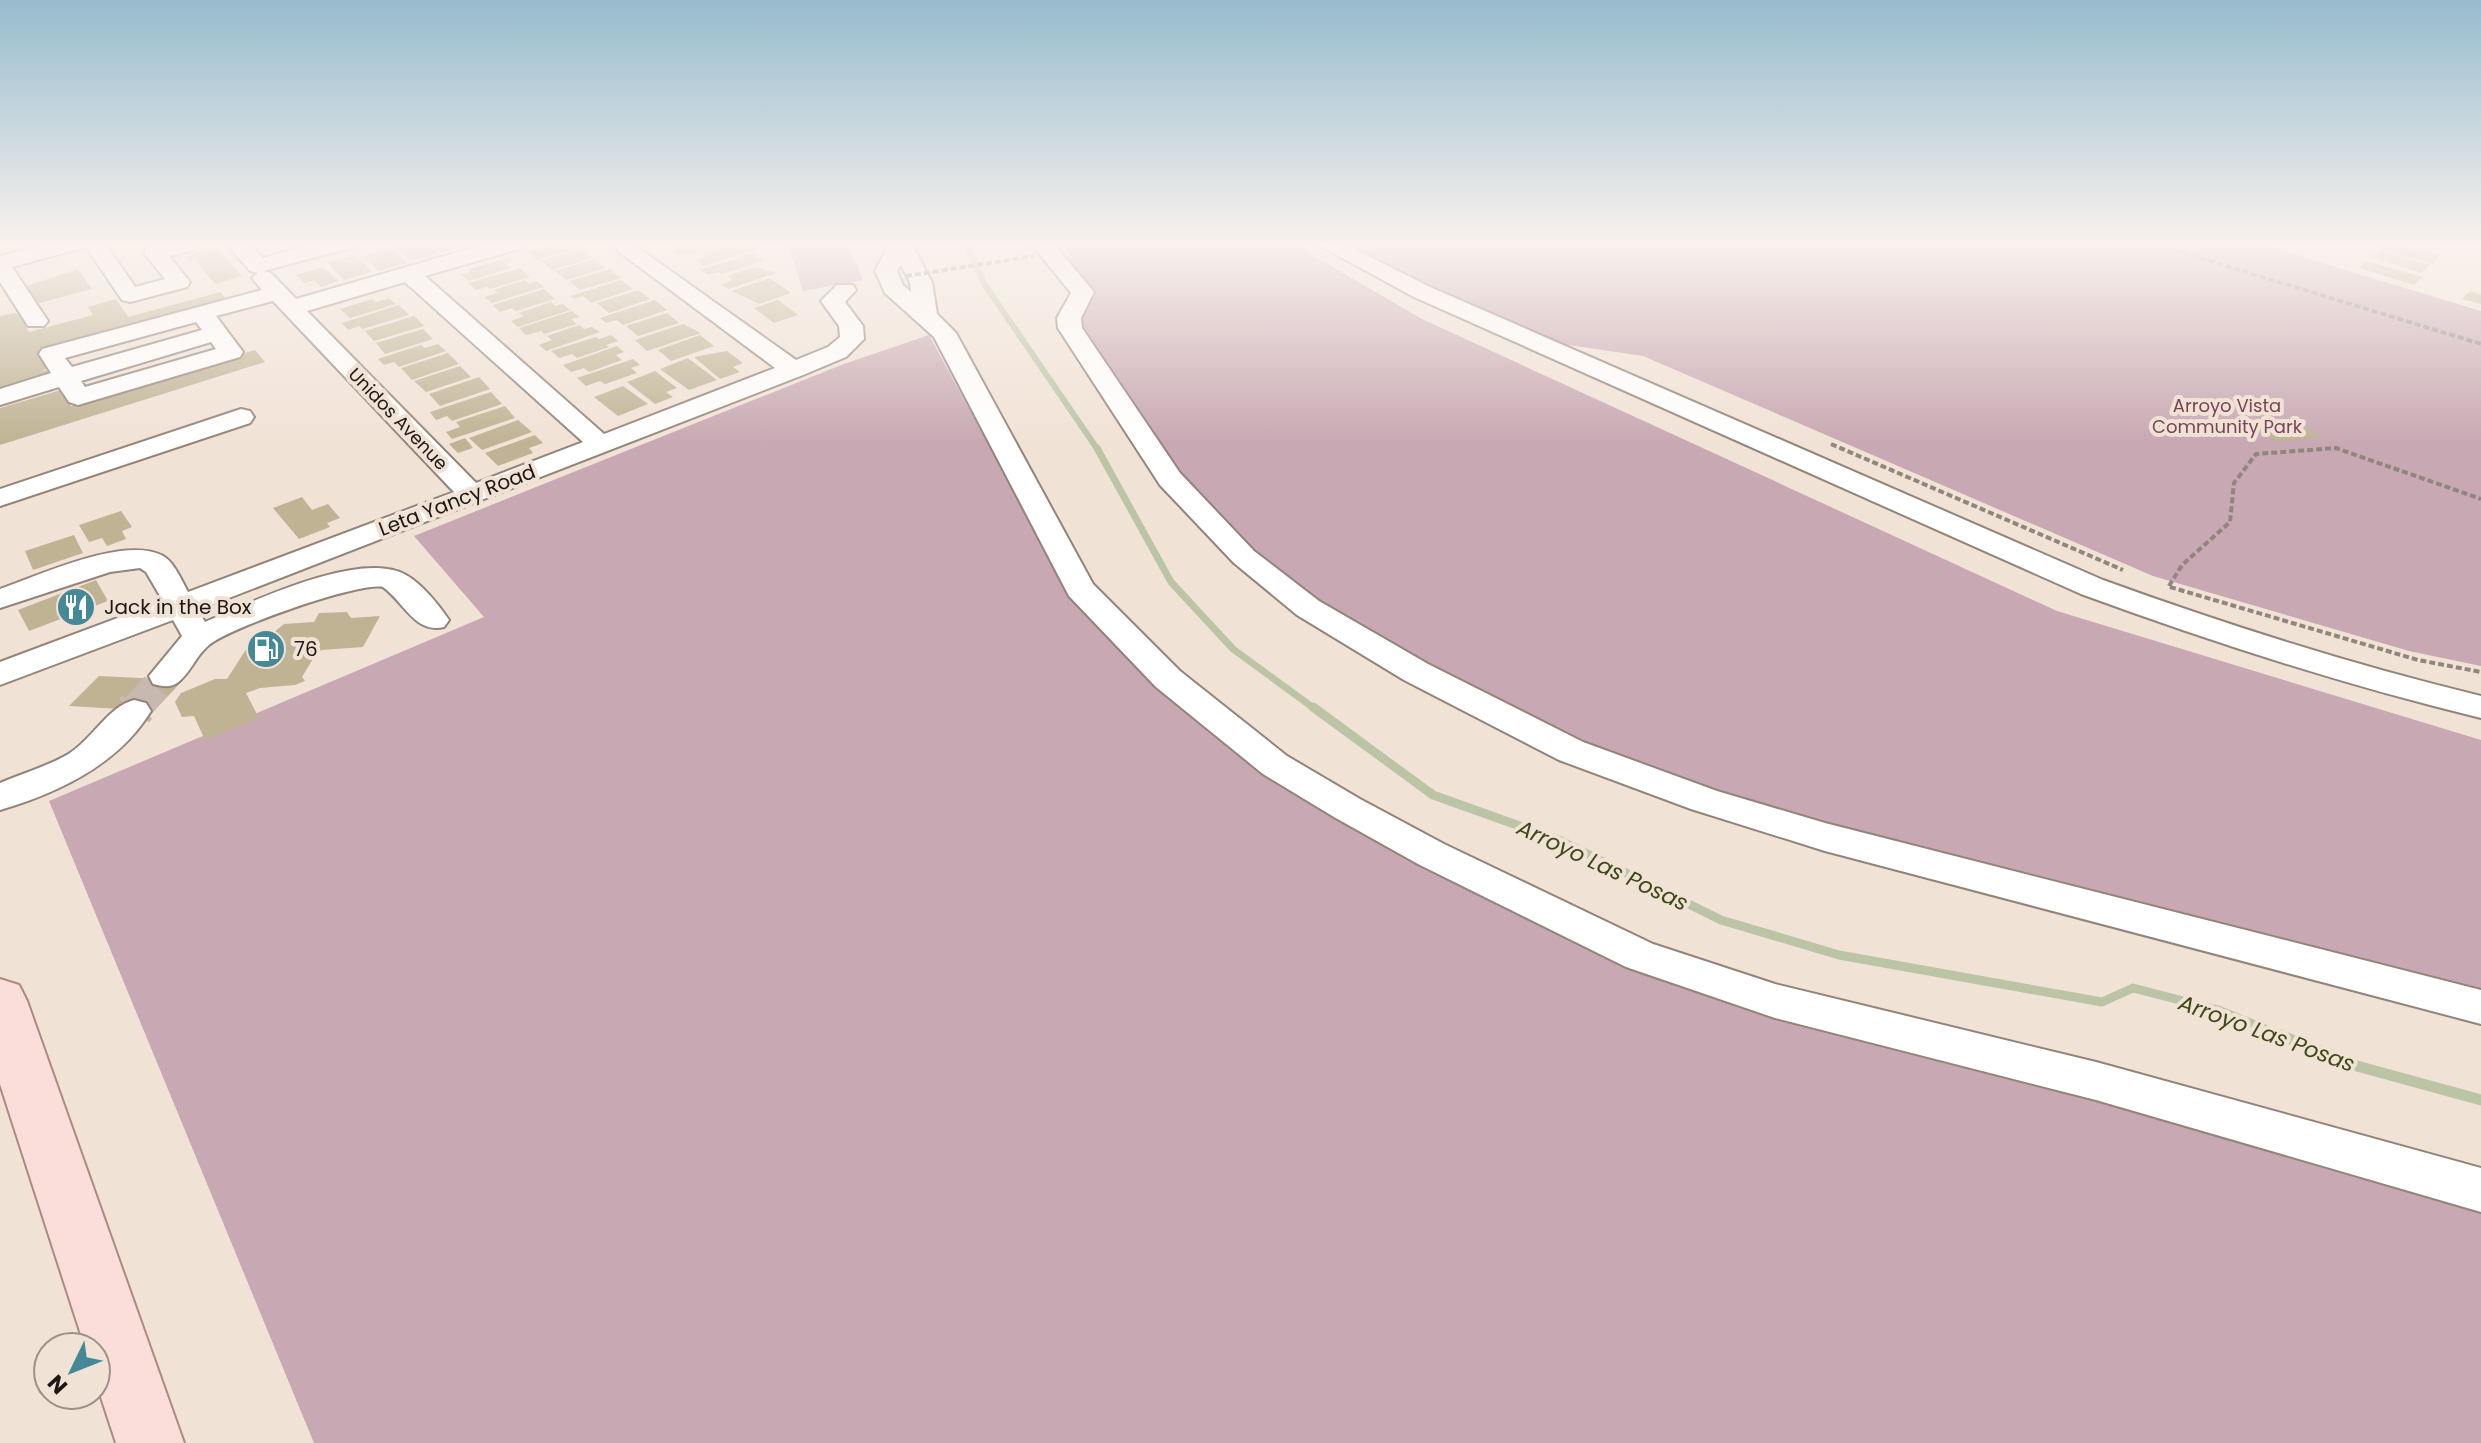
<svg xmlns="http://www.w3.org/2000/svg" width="2481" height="1443" viewBox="0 0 2481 1443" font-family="Poppins,sans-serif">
<rect width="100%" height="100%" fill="#f1e2d6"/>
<path fill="#c8a8b2" d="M787,242h59l17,38 -60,11z
M1062,242h228l132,77 635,292 424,129v256l-706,-184 -157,-53 -223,-105 -102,-70 -54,-44 -60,-63 -90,-135 -9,-25 14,-26 -30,-31 6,-6 -3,-8z
M1332,242h921l228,69v355l-72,-15 -256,-75 -510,-220 -81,-12z
M929,335l138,254 90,95 434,261 890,260v238h-2167l-265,-642 435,-184 -70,-81 427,-171z"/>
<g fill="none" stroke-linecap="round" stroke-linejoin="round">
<path stroke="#bbc5a5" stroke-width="6" d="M965,242l20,43 113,165"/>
<path stroke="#bbc5a5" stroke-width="7" d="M1097,448l74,134 62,67 82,60"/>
<path stroke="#bbc5a5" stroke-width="9" d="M1313,707l120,88 126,45 162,80 118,35 263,47 31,-14 85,22 62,25"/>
<path stroke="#bbc5a5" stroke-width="11" d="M2275,1033l82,33 124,34"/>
</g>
<path fill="#bfb394" d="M413,242h13l13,10 -28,9 -15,-14z
M432,242h24l5,5 -18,5z
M694,242h32v1l-34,11 -4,-2 -10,3 -7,-5z
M746,242l11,7 -53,17 -7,-6 10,-3 -5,-3z
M2381,242h9l49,14 -7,8 -57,-16z
M570,243l8,5 -41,12 -10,-8z
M217,248l25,28 -27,8 -20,-24 -6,1 -4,-5z
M391,249l17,14 -29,8 -16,-14z
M581,249l11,9 -40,12 -11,-9z
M2380,251l50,14 -9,8 -48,-16z
M752,253l12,8 -42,13 -4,-2 -10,3 -8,-5z
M355,255l17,17 -28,8 -16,-17z
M508,257l5,4 -8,3 6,4 -42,13 -8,-6 9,-3 -3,-2z
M594,259l12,9 -40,12 -11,-9z
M2366,261l56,16 -8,8 -55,-17z
M323,267l16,14 -18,6 -7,-7 -10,3 -8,-8z
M755,267l21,6 -47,16 -8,-5 12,-4 -6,-4z
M520,268l10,9 -40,12 -3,-2 -11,3 -8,-7z
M78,269l14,20 -56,15 -12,-17z
M610,269l11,9 -41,12 -11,-9z
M770,278l21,15 -32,11 -27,-13z
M525,280l4,4 8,-3 7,6 -52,16 -8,-6 14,-4 -4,-3z
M621,280l12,9 -42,14 -8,-7 -9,3 -4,-3z
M544,289l11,10 -39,12 -4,-3 -12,4 -7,-7z
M638,290l12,9 -41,14 -12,-10z
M2470,291l11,4v9l-19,-5z
M221,292l4,6 -12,4 3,4 -176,49 8,13 -8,4 10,-3 5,10 -55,16v-79l14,-3 6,2 9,17 64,-17 -5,-8 28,-8 12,18z
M389,298l7,6 -46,14 -10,-9 32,-10 4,3z
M655,300l12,10 -44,15 -6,-5 -11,3 -6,-5z
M778,300l20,15 -24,8 -20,-15z
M551,302l4,4 8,-2 7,6 -52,17 -7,-6 13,-5 -5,-3z
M399,305l10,10 -47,14 -3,-3 -11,4 -6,-7z
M572,311l7,6 -8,2 6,5 -33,10 -3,-3 -15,4 -7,-7z
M667,313l12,10 -41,13 -12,-10z
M414,316l10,10 -50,15 -9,-10z
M683,324l18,9 -54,18 -12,-11z
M579,325l5,4 8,-2 8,5 -54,19 -7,-6 13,-5 -5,-4z
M423,329l10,10 -48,15 -9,-11z
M611,335l7,6 -12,4 3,2 -32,11 -5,-4 -13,4 -8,-7 45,-14 3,2z
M700,335l14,11 -43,15 -13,-11z
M438,344l8,7 -47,16 -5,-5 -10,3 -6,-6 43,-14 4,3z
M617,346l7,6 -8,3 6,5 -33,12 -5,-4 -13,4 -8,-7z
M255,350l10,12 -265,83v-37l61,-18 10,16z
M727,351l16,12 -10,4 7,5 -20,7 -26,-22z
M448,353l11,11 -47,16 -11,-12z
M688,358l29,22 -28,10 -29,-21z
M633,359l7,6 -9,3 6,5 -32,11 -5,-3 -14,5 -9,-8z
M460,366l11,11 -45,15 -12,-11z
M655,371l22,17 -11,4 7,5 -18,7 -28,-22z
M479,377l11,12 -50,17 -11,-12z
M623,386l25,18 -30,12 -24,-19z
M491,392l11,12 -50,17 -5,-5 -11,4 -6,-8z
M505,406l10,12 -63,21 -6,-7 14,-5 -4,-5z
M518,420l14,12 -50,18 -13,-12z
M2300,423l21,14 -45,5 -20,-14z
M535,435l8,8 -14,5 4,5 -35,13 -13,-13z
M465,438l8,10 -15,5 -9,-9z
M302,497l10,13 16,-6 12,14 -13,5 3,4 -31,12 -26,-31z
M121,511l11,16 -10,4 4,8 -19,7 -5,-8 -13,4 -10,-17z
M74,535l9,18 -50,17 -8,-19z
M96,580l12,21 -79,30 -11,-21z
M347,612l4,6 29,-2 -17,31 -41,3 -5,2 -15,25 3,4 -10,4 -35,3 -14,5 13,25 -54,22 -11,-24 -12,1 -7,-15 6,-9 34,-14h12l29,-45 17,-1 11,-9 30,-2 5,-9z
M99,676l84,4 -29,31 -85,-5z"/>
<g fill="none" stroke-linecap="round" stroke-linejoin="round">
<path stroke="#c7b9af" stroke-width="30" stroke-dasharray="30 15" stroke-linecap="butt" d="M136,709l29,-33"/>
<path stroke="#c7b9af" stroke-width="38" stroke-dasharray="38 19" stroke-linecap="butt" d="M134,711l3,-4"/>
<g stroke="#928479" stroke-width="4">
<path id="minor" d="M55,242h49l31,45 30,-8 -21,-26 3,-5 25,-6 26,3 -3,5 -26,6 21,26 -3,5 -57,15 -8,-2 -36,-53 -74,20 36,54 -4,5h-16l-28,-44v-26z
M225,242h22l16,16 57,-16h36l-2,5 -91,24 8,2 25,26 197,-57h35l-2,5 -101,29 179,158 171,-66 -169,-126h24l166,118 32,-13 12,-10 -1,-11 -18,-25 16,-16h16l3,5 -11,12 18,24 1,13 -18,18 -43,18 -605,235 7,12c45,-19 155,-73 201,-47 16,9 33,30 43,45l-5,7c-29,7 -40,-25 -61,-40 -25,-5 -154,41 -174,58 -13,10 -19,29 -32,38 -7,5 -16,3 -24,1l-4,-8 33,-40 -9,-16 -173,65v-23l163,-61 -17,-29 -6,-4 -30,4 -110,36v-19c38,-13 125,-54 163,-33 11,6 19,25 25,36l266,-100 -181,-191 -57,15 27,36 -3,5 -162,48 -9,-3 -10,-15 -59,18v-16l51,-16 -12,-19 3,-5 220,-59 -10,-12 6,-5 -8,-2zM405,282l178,160 -107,41 -169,-172zM196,322l6,8 -130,37 -7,-9zM211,342l5,7 -131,38 -4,-6z
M886,242h24l22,40 5,32 19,19 137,251 87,87 107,85 73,43 84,45 209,100 122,40 321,78 385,106v44l-385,-112 -321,-82 -149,-51 -208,-103 -84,-47 -71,-43 -107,-87 -87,-91 -135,-259 -49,-44 -10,-22 9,-16zM901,265l9,17 1,10 -8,-7 -6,-14z
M1030,242h22l42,50 -13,26 1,10 98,145 74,78 65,50 109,63 155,78 134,49 108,32 656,167v34l-656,-173 -134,-42 -132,-49 -155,-80 -107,-65 -63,-52 -74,-78 -102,-157 -1,-10 14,-25z
M1313,242h27l90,45 673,293c124,45 250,85 378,116v22c-136,-33 -269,-76 -400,-124l-667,-297z
M241,409l9,2 4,6 -4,6 -250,83v-17z
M134,700l12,3 5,8c-33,54 -93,82 -151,99v-27c21,-9 45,-16 65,-27 26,-14 42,-49 69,-56z"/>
</g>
<g stroke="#ac8a83" stroke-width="4">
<path id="major" d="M0,979l19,6 8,16 157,442h-68l-20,-61v-35h-11l-85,-263z"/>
</g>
<path stroke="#91867d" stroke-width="4" stroke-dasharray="6 3" stroke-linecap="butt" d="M2148,242l333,102
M1073,249l39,-7
M1831,444l292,126
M2169,586l13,-21 48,-43 4,-39 22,-29 80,-6 145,51
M2170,587l248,73 63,12"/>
<use href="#minor" fill="#fff" fill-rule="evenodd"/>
<use href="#major" fill="#fbded9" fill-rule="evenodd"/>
<path stroke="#91867d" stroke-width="4" stroke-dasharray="6 3" stroke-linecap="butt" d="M906,276l128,-20"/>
</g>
<linearGradient id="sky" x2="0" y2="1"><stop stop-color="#96bbcd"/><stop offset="0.55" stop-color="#f9f2ed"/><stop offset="1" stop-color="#f9f2ed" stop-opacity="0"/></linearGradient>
<rect width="2481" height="444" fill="url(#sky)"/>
<defs>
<g id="restaurant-disc" transform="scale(2)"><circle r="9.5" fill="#458998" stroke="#f1e2d6"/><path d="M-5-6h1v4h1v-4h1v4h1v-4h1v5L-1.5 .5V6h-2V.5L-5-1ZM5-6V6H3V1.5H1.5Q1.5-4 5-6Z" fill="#fff"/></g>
<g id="fuel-disc" transform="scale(2)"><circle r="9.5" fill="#458998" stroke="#f1e2d6"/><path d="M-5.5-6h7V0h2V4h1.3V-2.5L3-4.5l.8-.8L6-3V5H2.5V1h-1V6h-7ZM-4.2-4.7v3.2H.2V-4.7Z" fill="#fff"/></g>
</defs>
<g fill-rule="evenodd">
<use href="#restaurant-disc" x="76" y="607"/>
<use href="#fuel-disc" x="266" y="649"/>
</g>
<g text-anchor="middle" stroke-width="8" stroke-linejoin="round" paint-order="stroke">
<g font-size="18" fill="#784457" stroke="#f1e2d6">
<text x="2227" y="412">Arroyo Vista<tspan x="2227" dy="21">Community Park</tspan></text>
</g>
<g font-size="18" fill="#1d1713" stroke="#f1e2d6">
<text transform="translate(398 419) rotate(46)" y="6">Unidos Avenue</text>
</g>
<g font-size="20" fill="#1d1713" stroke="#f1e2d6">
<text transform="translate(457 500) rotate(-21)" y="7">Leta Yancy Road</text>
</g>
<g font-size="20" fill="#1d1713" stroke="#f1e2d6" text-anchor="start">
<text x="104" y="614">Jack in the Box</text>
<text x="294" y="656">76</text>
</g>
<g font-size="22" font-style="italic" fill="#3c4815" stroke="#f1e2d6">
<text transform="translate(1603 865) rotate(25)" y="8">Arroyo Las Posas</text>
<text transform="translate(2267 1033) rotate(20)" y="8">Arroyo Las Posas</text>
</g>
</g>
<g transform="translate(72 1371) rotate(227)"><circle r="38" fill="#f1e2d6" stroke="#9c9188" stroke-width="2"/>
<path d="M0-6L14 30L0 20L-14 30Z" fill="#458998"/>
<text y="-12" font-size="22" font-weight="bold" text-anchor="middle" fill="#1d1713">N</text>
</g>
</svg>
